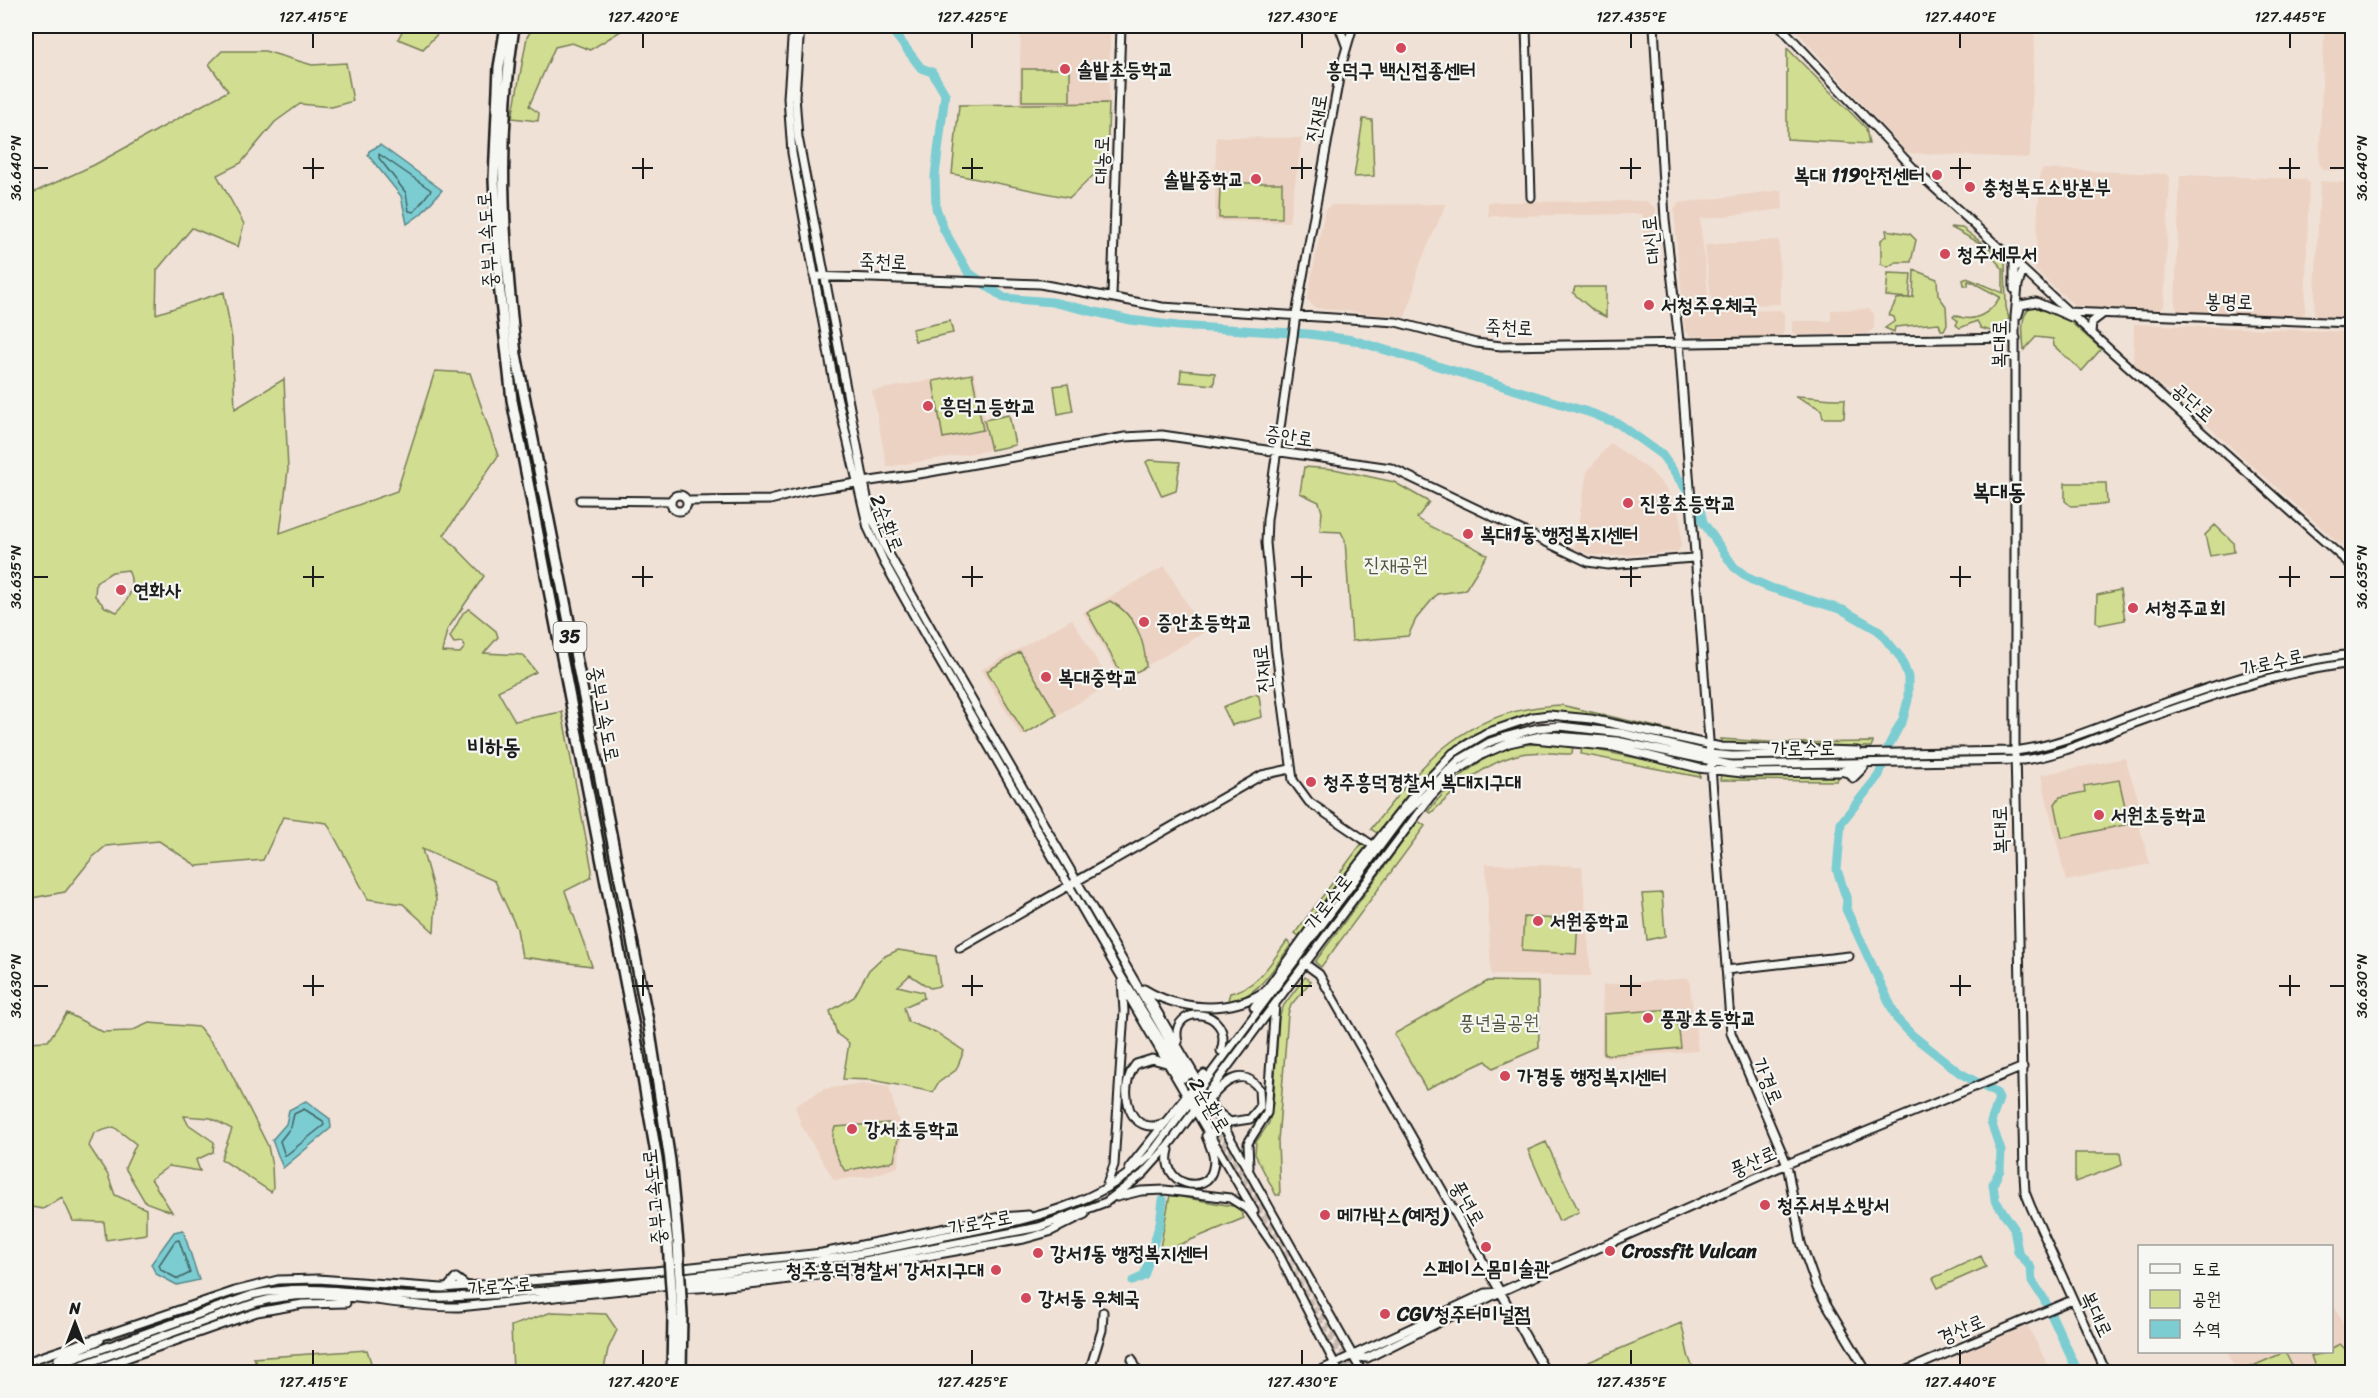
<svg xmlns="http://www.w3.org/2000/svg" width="2378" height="1398" viewBox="0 0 2378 1398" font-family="Sriracha,'Poor Story',sans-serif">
<rect width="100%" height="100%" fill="#f0e1d6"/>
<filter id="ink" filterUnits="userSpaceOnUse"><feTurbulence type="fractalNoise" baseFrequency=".0167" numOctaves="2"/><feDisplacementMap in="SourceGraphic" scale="12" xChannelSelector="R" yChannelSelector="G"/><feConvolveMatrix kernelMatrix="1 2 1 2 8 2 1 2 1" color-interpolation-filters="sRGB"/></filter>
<g filter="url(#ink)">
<path fill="#ecd2c2" d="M1021,26l84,1 5,7 -1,69 -90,2z
M1792,26h243l-5,130 -4,2 -119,-5z
M2327,31l25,1v139l-28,-1 -5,-7 5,-130z
M1216,137l86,1 -13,84 -74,-1z
M2043,169l123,5 4,4 -6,129 -4,3 -85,-4 -40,-36 5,-97z
M2180,175l124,4 5,3 -4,131 -8,4 -119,-6 -3,-5z
M2320,181l32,2v135l-38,-2z
M1782,190l1,19 -83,10 10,93 70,-2 4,4v18l-5,5 -88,-1 -6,-5 -11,-121 5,-7z
M1646,201l10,8v35l-13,1v-31l-155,2v-14z
M1446,204l-29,67 -4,24 -8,22 -90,-9 -8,-9 18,-89 6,-5z
M1779,240l1,64 -68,3 -7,-62z
M1869,309l5,5v14l-7,6 -70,1 -5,-3v-11h39v-11z
M2134,324l218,8v223l-182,-163 -37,-26z
M974,372l17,78 -104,17 -15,-76z
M1610,443l40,27 16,19 15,29v29l-4,5 -67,4 -17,-1 -19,-6 13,-77z
M1165,566l39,67 -82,47 -39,-68z
M1072,619l39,65 -90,52 -40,-66z
M2125,758l16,50 4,-1 4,14 -10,4 11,39 -84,17 -25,-106z
M1486,864l96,2 9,110 -100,-1z
M1689,978l9,73 -93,7 -4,-7 2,-66z
M863,1083l26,4 13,47 -4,33 -27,9 -37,4 -33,-55 -6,-19 29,-17z
M2332,1301l20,42v29h-115l-10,-20h105z
M2028,1326l23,46h-87l-8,-16z"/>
<path fill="#d1de91" stroke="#767d56" stroke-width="1.5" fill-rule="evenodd" d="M405,26h40l-22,23 -25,-10z
M534,26h95l-39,24 -18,-7 -17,4 -26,59 10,7 -1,8 -26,-3 15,-81z
M1787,48l79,80 3,16 -82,-5z
M222,51h43l47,14 34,-2 7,38 -21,6 -32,-3 -25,18 -34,41 -24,12 27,49 -6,23 -46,-19 -35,42 -1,44 68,-22 8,47 3,70 49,-30 4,91 -8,63 117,-42 38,-120 35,2 28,83 -54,79 40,41 -37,54 -5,22 18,1 5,-6 -3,-5 -8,1 -4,-6 13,-24 6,-4 27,22 2,6 -14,16 39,2 13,17 -38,19 17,30 47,-9 30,158 -1,8 -26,13 27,75 -70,-9 -5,-28 -22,-48 -73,-32 14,50 -2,33 -31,-28 -35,-5 -41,-76 -44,-6 -20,43 -66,6 -38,-25 -53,5 -13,11 -28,35 -39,7v-703l68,-31 134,-74 -19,-27zM128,570c8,16 1,31 -11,42l-12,-5 -10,-11 1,-14 16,-10z
M1022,69h48v32h-48z
M1109,103l-2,59 -37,36 -118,-24 7,-69z
M1363,119l9,1 2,56 -20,1z
M1223,183h59v35h-63l1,-33z
M1950,227l12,1 43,32 1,47 3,12 -15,13 -13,-4 -4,-7 -17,7 -4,-3 2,-4 -5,-4 2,-2c18,9 35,-1 45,-18l-28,-15 -4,-1v5l-4,-1 -1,-5 4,-2 36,15v-24l-23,-26z
M1886,230l24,4 6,6 -5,22h-15l-8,5 -7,-3v-24l6,-4z
M1914,270l23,9 1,16 8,11 1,18 -3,6h-3l-2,-7 -44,4 -1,5 -9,-4 10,-7 -1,-4 -5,-2 8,-16 16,-2z
M1888,273l23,1 -2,24 -23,-2z
M1575,287h31v30l-12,-6 -21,-18z
M2031,306l35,12 35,31 -19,22 -28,-25 -1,-7 -17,-2 -12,13c-1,-16 -5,-33 7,-44z
M950,321l3,12 -38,8 -3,-12z
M1181,370l34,3 -1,12 -34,-3z
M972,374l11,56 -40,8 -10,-57z
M1068,384l5,27 -15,3 -4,-28z
M1795,396c17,0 32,4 50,3l-1,19h-21l-2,-9z
M1009,415l6,30 -24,5 -7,-30z
M1149,460l31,2 -4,29 -14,5 -16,-34z
M1304,467l30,2 60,13 35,20 -12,16c22,16 48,22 70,37l-22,35 -28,4 -21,25 -8,17 -56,5 -7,-101 -4,-8 -21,-1 2,-19 -3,-10 -19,-9z
M2065,483h41l1,21 -36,2 -6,-5z
M2215,525l18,17 1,10 -24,4 -5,-21z
M2120,590l5,30 -26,5 -3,-3 1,-27z
M1110,601c25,13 35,39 36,66l-22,11 -37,-66z
M1020,652l37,63 -32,19 -38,-63z
M1255,694l4,2 3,21 -30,8 -9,-18z
M1561,705l130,30 -1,3 -81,-21 -53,-5 -22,3 -59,18 -23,16 -36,35 -39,49 -6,-4c54,-70 95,-120 190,-124z
M1721,739l63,4 89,-1 -2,5 -148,-4z
M1573,745l-1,9c-16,0 -36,-4 -51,0 -37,8 -64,35 -90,59l-3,-2c23,-28 55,-60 93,-66 17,-2 35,0 52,0z
M1582,747l118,24v6l-119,-23z
M1721,775h118l-2,6 -117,-1z
M2119,780l10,44 -67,14 -7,-34 5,-7 25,-5 -1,-6z
M1418,821l7,5 -104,141 -6,-5z
M1362,843l4,3 -67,90 -4,-3z
M1662,893l3,43 -18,4 -5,-46z
M1524,917l54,3 -2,34 -54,-3z
M1287,941l4,4c-20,26 -30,49 -64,59l3,-11c28,-5 41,-31 57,-52z
M898,950l38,6 4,30 -10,2 -20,-13 -12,11 25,6 1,6 -20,9 4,15 29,11 27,18 -8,19 -18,13 -5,9 -61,-12 -29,-1 6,-36 -12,-9 -7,-23 24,-14 15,-27 14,-13z
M1305,977l6,4 -20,24 -3,9 -10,127 2,54h-4l-21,-41 1,-12 13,-19 4,-20 6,-86 5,-12z
M1488,981l50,1 1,66 -46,20 -7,-7 -60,28 -32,-55z
M1686,1008l2,13 -10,2 3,25 -77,7v-41z
M67,1013l36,19 28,-1 18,-8 50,4 24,30 45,89 4,20 1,22 -2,4 -50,-33 11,-30 -21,-11 -27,-2 4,8 26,18 -1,10 -17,8 4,11 -31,-5 -18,13 21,33 -27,-10 -20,-34 11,-24 -22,-17 -20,6 -5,13 19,29 7,20 31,14v25l-40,6 -2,-18 -31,-1 -11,-24 -19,12 -17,-3v-164l22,-1z
M889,1123l10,10 -5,28 -49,10c-8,-12 -17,-29 -10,-44z
M1546,1142l33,70 -20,9 -31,-71z
M2075,1153h45l2,12 -47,17z
M1170,1195l68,12 6,11 -85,35z
M1981,1256l5,11 -48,21 -5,-10z
M552,1312l54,2 11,16 -9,19 -4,20 -10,3h-81l-2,-46z
M1681,1323c6,17 4,34 15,49h-131z
M2340,1344c9,7 13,17 12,28h-35l-6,-16 21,-4v-4z
M367,1350l7,22h-110l-11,-14z
M2285,1352l10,20h-56z"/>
<path fill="#7bcdd2" stroke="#558689" stroke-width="1.5" d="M380,145l62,45 -21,24 -14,10 -6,-28 -33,-41 1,-4z
M306,1101l24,18 1,9 -48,40 -11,-28 14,-16 3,-14z
M183,1230l16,50 -22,5 -21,-11 -5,-10 23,-32z"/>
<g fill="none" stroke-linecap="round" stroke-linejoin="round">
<path stroke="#426365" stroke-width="1.5" d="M379,154l52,36 -17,22 -5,-1 -3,-18 -27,-35z
M304,1109l19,12 1,4 -39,31 -5,-15 11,-14 3,-13z
M179,1240l11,33 -12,6 -17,-9 -2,-5 16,-24z"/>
<path stroke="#7bcdd2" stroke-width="9" d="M889,26l32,42 11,4 13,22 -10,82 1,32 8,22 24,42 36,26 48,4 78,18 48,6 131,8 44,6 238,73 28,11 43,31 38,54 3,13 31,45 16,12 21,9 72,22 35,20 23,28 7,19v23l-5,19 -14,26 -10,30 -38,48 -4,47 10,30 -1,9 51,110 15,16 48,38 36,20 3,6 -8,23 10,29 -1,19 -7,14 2,16 19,28 4,24 13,16 1,13 12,18 34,73
M1133,1281l11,-5 16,-53 3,-23"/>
<path stroke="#c6bab1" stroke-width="7" stroke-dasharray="7 3.5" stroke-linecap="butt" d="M1189,1075l123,216 42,81
M1200,1107l148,265"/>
<g stroke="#1c1c1c" stroke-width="11">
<path id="secondary" d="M793,26l-5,72 4,55 42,230 34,145 16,34 50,89 187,325 63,102
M800,26l-5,70 3,41 72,376 15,34 73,129 231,399
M1339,26l7,19
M1353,26l-12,41 -45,248 -29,205 -1,23 10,108 17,129 16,22 63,43
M1526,26l5,171
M1654,26l11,193 14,122 52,692 56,131 14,79 16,45 50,84
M1780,26l136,145 195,180 241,215
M2014,262v27
M2023,270l-5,15 -3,32v434l9,423 1,18 6,15 75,165
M814,276l226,8 122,23 234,15 80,21 25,3 515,-8
M1112,296l9,-270
M2068,312l284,11
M2018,315l3,-10 15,-3 35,15
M2091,333l1,-11 12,-9
M671 503a8 8 0 1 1 16 0a8 8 0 1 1-16 0Z
M580,500l91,1
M687,501l83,-1 39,-10 116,-17 200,-36 37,-2 229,33 197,94 20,3 85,-7
M1534,739l80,8 84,21 44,5 97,-1 19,-5
M1844,772l6,1 3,5 11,-11
M960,948l302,-173 28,-6
M1304,963l15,11 227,398
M1726,970l123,-14
M1144,989c34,21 84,25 118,4
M1145,991l55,93
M1128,995l126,216
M1254,1007l84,-117 75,-94 40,-43 33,-20 47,-16 16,-2 42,4 130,28 136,4
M1178,1042c-10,-40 57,-35 43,9
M1166,1063l-14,-4 -16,5c-20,24 -7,77 30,58
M1207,1097l155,275
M1201,1110c13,-17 38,-50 58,-21l1,18 -10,12 -20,3 -15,-12
M1211,1138l5,-10 10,1
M1169,1150c-10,35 39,47 44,18 3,-11 -3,-22 -7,-32
M1249,1167l-1,-24 19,-30 8,-109
M1129,1168l75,-94
M1107,1184l7,-19 10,-154 -2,-30
M1117,1197l24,-6 24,-1 65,8 19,12 27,39 63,123
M447,1288l9,-10 12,9
M677,1289c117,-4 232,-31 347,-50l25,-7 36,-18
M1354,1357l13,1 133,-66 287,-128 236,-97
M58,1359l42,-19
M1132,1359l6,13
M26,1362l209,-71 43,-11 40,-1 124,9 213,-17 167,-18 179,-36 27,-2
M37,1372l215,-77c66,-15 128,5 195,2 116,-4 233,-20 349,-33 47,-6 93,-16 139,-26 75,-15 161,-27 217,-85l249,-335 58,-58 31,-18 15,-5 33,-9 22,-2 61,7 88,21 23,2 283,-5c42,-5 82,-24 122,-38 74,-27 136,-49 215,-59
M62,1372l193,-69c65,-20 137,5 204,4l364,-38 216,-42 67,-25 37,-28 25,-28 263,-350 20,-21 28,-19 30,-13 36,-8 72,6 114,24 292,-5c37,-4 74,-23 109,-36 77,-28 138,-50 220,-61
M87,1372l170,-60 46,-8 43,-1
M1089,1372l13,-42 1,-18
M1317,1372l169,-79 14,-1
M1903,1372l169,-72"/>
</g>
<g stroke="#1c1c1c" stroke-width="14">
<path id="highway" d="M506,26l-7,41 -5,112 5,105 13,116 123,632 23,133 10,77
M514,26c-17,111 -11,217 2,328l133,672 21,135 8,83
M672,1372l1,-55
M681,1372l1,-57"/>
</g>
<use href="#secondary" stroke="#f6f6f2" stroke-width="7"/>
<use href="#highway" stroke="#f6f6f2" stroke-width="9"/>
<g stroke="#1c1c1c" stroke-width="14" stroke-linecap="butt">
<path id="highway-bridge" d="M668,1242l5,75
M678,1244l4,71"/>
</g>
<use href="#highway-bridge" stroke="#f6f6f2" stroke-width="9"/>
</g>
</g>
<path fill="none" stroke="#1c1c1c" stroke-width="2" d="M313,33v15M643,33v15M972,33v15M1302,33v15M1631,33v15M1960,33v15M2290,33v15M313,158v21M643,158v21M972,158v21M1302,158v21M1631,158v21M1960,158v21M2290,158v21M33,168h15M303,168h21M632,168h21M962,168h21M1291,168h21M1620,168h21M1950,168h21M2279,168h21M2330,168h15M313,566v21M643,566v21M972,566v21M1302,566v21M1631,566v21M1960,566v21M2290,566v21M33,577h15M303,577h21M632,577h21M962,577h21M1291,577h21M1620,577h21M1950,577h21M2279,577h21M2330,577h15M313,975v21M643,975v21M972,975v21M1302,975v21M1631,975v21M1960,975v21M2290,975v21M33,986h15M303,986h21M632,986h21M962,986h21M1291,986h21M1620,986h21M1950,986h21M2279,986h21M2330,986h15M313,1350v15M643,1350v15M972,1350v15M1302,1350v15M1631,1350v15M1960,1350v15"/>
<g fill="#d1495b" stroke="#f6f6f2" stroke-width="2">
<circle cx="1401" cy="48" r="6"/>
<circle cx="1065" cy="69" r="6"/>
<circle cx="1937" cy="175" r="6"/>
<circle cx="1256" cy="179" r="6"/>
<circle cx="1970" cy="187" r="6"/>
<circle cx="1945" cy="254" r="6"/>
<circle cx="1649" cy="305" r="6"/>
<circle cx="928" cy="406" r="6"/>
<circle cx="1628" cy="503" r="6"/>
<circle cx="1468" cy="534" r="6"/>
<circle cx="121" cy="590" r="6"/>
<circle cx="2133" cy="608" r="6"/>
<circle cx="1144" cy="622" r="6"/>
<circle cx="1046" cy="677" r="6"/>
<circle cx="1311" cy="782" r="6"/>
<circle cx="2099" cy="815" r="6"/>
<circle cx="1538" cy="921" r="6"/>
<circle cx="1648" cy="1018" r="6"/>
<circle cx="1505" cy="1076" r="6"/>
<circle cx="852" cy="1129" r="6"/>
<circle cx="1765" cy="1205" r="6"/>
<circle cx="1325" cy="1215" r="6"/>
<circle cx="1486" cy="1247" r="6"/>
<circle cx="1610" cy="1251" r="6"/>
<circle cx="1038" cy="1253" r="6"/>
<circle cx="996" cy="1270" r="6"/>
<circle cx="1026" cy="1298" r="6"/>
<circle cx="1385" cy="1314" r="6"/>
</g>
<g text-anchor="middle" stroke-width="4.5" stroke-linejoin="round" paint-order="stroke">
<rect fill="#f6f6f2" stroke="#5d5d5c" stroke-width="1.5" x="553.5" y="622" width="33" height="30" rx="4.5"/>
<g font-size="18" font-weight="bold" fill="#1c1c1c">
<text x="570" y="643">35</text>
</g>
<g font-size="20" font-weight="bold" fill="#1c1c1c" stroke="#f6f6f2" text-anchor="start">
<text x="1077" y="76">솔밭초등학교</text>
<text x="1401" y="77" text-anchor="middle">흥덕구 백신접종센터</text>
<text x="1925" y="182" text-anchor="end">복대 119안전센터</text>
<text x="1244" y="186" text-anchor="end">솔밭중학교</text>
<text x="1982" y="194">충청북도소방본부</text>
<text x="1957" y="261">청주세무서</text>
<text x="1661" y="312">서청주우체국</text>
<text x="940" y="413">흥덕고등학교</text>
<text x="1640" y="510">진흥초등학교</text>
<text x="1480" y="541">복대1동 행정복지센터</text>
<text x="133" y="597">연화사</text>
<text x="2145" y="615">서청주교회</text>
<text x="1156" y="629">증안초등학교</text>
<text x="1058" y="684">복대중학교</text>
<text x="1323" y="789">청주흥덕경찰서 복대지구대</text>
<text x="2111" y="822">서원초등학교</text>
<text x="1550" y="928">서원중학교</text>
<text x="1660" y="1025">풍광초등학교</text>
<text x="1517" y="1083">가경동 행정복지센터</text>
<text x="864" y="1136">강서초등학교</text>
<text x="1777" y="1212">청주서부소방서</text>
<text x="1337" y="1222">메가박스(예정)</text>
<text x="1622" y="1258">Crossfit Vulcan</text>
<text x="1050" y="1260">강서1동 행정복지센터</text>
<text x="1486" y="1275" text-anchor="middle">스페이스몸미술관</text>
<text x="984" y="1277" text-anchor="end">청주흥덕경찰서 강서지구대</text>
<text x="1038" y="1305">강서동 우체국</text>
<text x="1397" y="1321">CGV청주터미널점</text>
</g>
<g font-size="20" fill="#1c1c1c" stroke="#f6f6f2">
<text transform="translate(1316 118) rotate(-80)" y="7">진재로</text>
<text transform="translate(1101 160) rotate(-88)" y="7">대농로</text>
<text transform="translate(487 240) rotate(-94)" y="7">중부고속도로</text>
<text transform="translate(1651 240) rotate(-96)" y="7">대신로</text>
<text transform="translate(883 261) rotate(2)" y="7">죽천로</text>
<text transform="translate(2229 301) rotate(2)" y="7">봉명로</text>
<text transform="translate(1509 327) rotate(2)" y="7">죽천로</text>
<text transform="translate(1999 344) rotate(-90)" y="7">복대로</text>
<text transform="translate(2193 402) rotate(41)" y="7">공단로</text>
<text transform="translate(1289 436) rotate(8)" y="7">증안로</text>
<text transform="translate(887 523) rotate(69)" y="7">2순환로</text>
<text transform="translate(2272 662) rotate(-13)" y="7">가로수로</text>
<text transform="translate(1262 669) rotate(-96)" y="7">진재로</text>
<text transform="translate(604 714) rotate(79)" y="7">중부고속도로</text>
<text transform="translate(1803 748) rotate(-1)" y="7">가로수로</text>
<text transform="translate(2000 830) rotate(-92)" y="7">복대로</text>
<text transform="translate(1328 902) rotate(-53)" y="7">가로수로</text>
<text transform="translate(1768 1081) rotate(67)" y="7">가경로</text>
<text transform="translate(1210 1105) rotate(59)" y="7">2순환로</text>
<text transform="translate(1753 1161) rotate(-24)" y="7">풍산로</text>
<text transform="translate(654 1197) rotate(-96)" y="7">중부고속도로</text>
<text transform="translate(1468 1203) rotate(60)" y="7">풍년로</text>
<text transform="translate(980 1222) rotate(-11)" y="7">가로수로</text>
<text transform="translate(500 1286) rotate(-5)" y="7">가로수로</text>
<text transform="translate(2097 1314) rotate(65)" y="7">복대로</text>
<text transform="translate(1961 1329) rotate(-23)" y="7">경산로</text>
</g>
<g font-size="20" fill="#52563f" stroke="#f6f6f2">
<text x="1396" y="571">진재공원</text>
<text x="1499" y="1029">풍년골공원</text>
</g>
<g font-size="22" font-weight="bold" fill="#1c1c1c" stroke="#f6f6f2">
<text x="1999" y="499">복대동</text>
<text x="494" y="754">비하동</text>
</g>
</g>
<rect width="2378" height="1398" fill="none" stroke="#f6f6f2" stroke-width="66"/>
<rect x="2138" y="1245" width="195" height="108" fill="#f6f6f2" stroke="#9f9f9c" stroke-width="1.5"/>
<rect x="2150" y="1264" width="30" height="9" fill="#f6f6f2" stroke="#9f9f9c" stroke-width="1.5"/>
<text x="2192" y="1275" font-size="18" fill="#1c1c1c">도로</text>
<rect x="2150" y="1290" width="30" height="18" fill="#d1de91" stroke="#9f9f9c" stroke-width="1.5"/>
<text x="2192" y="1305" font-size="18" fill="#1c1c1c">공원</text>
<rect x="2150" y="1320" width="30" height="18" fill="#7bcdd2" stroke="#9f9f9c" stroke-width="1.5"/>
<text x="2192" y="1335" font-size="18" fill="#1c1c1c">수역</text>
<g transform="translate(75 1323)" stroke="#f6f6f2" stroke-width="4.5" paint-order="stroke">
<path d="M0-4.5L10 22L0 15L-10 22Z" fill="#1c1c1c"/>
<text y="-9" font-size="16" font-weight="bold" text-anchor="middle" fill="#1c1c1c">N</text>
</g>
<rect x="33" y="33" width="2312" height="1332" fill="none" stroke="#1c1c1c" stroke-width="2"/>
<g font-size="15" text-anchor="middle" fill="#1c1c1c">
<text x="313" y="22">127.415°E</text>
<text x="643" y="22">127.420°E</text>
<text x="972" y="22">127.425°E</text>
<text x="1302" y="22">127.430°E</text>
<text x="1631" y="22">127.435°E</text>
<text x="1960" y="22">127.440°E</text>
<text x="2290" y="22">127.445°E</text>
<text transform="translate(16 168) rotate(-90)" y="5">36.640°N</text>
<text transform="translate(2362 168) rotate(-90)" y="5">36.640°N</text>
<text transform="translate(16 577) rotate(-90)" y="5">36.635°N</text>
<text transform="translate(2362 577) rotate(-90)" y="5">36.635°N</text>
<text transform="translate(16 986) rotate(-90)" y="5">36.630°N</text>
<text transform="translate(2362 986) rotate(-90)" y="5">36.630°N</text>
<text x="313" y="1387">127.415°E</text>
<text x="643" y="1387">127.420°E</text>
<text x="972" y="1387">127.425°E</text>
<text x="1302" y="1387">127.430°E</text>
<text x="1631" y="1387">127.435°E</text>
<text x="1960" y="1387">127.440°E</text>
</g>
</svg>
